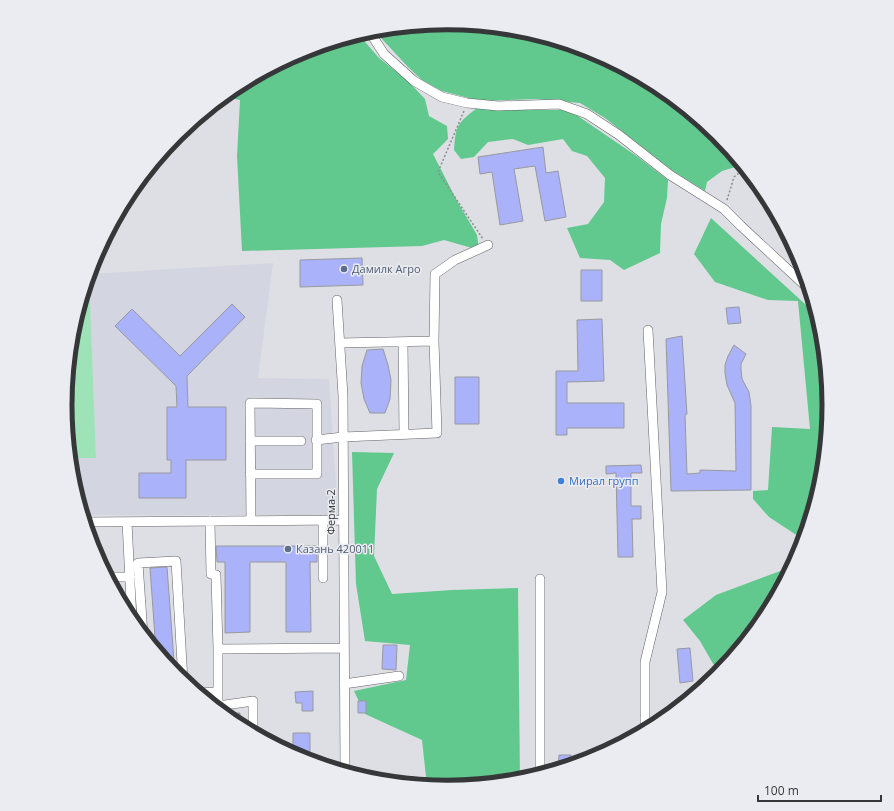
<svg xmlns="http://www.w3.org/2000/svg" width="894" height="811" viewBox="0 0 894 811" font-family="'Open Sans',sans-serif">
<rect width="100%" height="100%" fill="#dedfe4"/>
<path fill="#d3d5e1" d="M273,263l-15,115 71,1 9,136h-256l-10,-35 -2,-22 26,-1 -7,-183z"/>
<path fill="#9ee2b8" d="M89,275l7,183h-26l-5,-53 7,-74z"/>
<path fill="#61c88e" d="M447,23l75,7 72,22 66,36 58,47 24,30 -20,6 -15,11 -2,9 -32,-20 -68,-53 -25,-15 -43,-4 -57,2 -38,-10 -19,-10 -15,-14 -26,-28 -6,-9z
M360,34l6,9 13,15 28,22 18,19 4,17 18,10 1,13 -15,15 23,45 21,36 2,15 -35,-10 -22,6 -180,5 -5,-95 3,-56 -18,-3 13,-10 66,-35z
M477,108l36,2h56l69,47 30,23 -1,18 -6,26 -1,29 -36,17 -14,-10 -30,-2 -13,-30 21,-4 16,-22 1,-24 -18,-22 -15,-5 -9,-12 -35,6 -15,-6 -25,3 -14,15 -13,2 -7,-9c2,-26 3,-26 23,-42z
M711,218l106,97 5,16 7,75 -7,74 -18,60 -35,-23 -16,-18v-8l15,-1 4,-63 38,2 -12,-128 -30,-1 -53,-18 -21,-28z
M352,452l42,1 -17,36 -3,67 18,38 60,-4 66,-2 2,193 -73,7 -20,-2 -5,-46 -57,-26 -11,-23 52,-11 4,-35 -45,-4 -9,-57z
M797,558l-32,60 -46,56 -19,-33 -17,-21 33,-25 67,-25z"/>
<path fill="#aab2fa" stroke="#98999e" d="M543,147l3,26 12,-2 8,46 -21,4 -10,-55 -21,3 9,52 -23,4 -8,-53 -12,2 -2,-17z
M362,258l1,27 -63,2v-27z
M581,270h21v31h-21z
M232,304l13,13 -58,59 1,31h38v53h-40v38h-47v-25h32v-13h-4v-53h10l-1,-21 -61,-60 17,-17 48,47z
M739,307l2,16 -13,1 -2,-16z
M602,319l2,62 -37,1v21h57v25h-57v7h-11v-64h22l-1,-51z
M682,336l5,78 -2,1 2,59 13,-1v-3l36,1 -1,-68 -8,-18 -2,-12v-8l3,-9 6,-11 12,9 -5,10v5l1,10 7,13 2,14v84l-80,1 -5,-152z
M383,349l5,16 3,15 -1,19 -5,14h-15l-6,-14 -3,-16 1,-17 5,-16z
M455,377h24v47h-24z
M641,465l1,8h-11v33h10v13h-9l1,38h-15l-2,-84 -10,1v-8z
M216,546h101v16h-7l1,70h-25v-70h-36v70l-25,1v-71h-8z
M167,567l8,107 -19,-23 -6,-83z
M383,645h14l-1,25 -14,-1z
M690,648l3,33 -13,2 -3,-34z
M313,691v20h-11v-8h-6l-1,-11z
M358,701h8v12h-8z
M240,713v13l-17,-12v-1z
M293,733h17v29l-17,-7z
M559,755h12v11l-13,4z"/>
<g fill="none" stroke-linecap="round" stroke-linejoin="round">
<g stroke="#636368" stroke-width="10">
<path id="minor" d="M369,31l15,23 30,27 28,16 25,6 31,3 61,-2 28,10 32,21 51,40 54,34 17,17 69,64
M337,300l6,96 2,376
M403,342l1,92
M340,343l94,-2 1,-67 20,-14 33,-15
M316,440l27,-3 94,-4 -3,-92
M250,441h51
M250,474h67v-70l-67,-1 1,118
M323,520v58
M210,521l1,53 5,1 2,74
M85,522l258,-2
M127,522l5,99
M107,577h23
M540,579v196
M143,635l-5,-72 38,-2 7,120
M344,684l55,-8
M197,693l21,-1
M213,706h5v-57l126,-1
M218,710v-4l35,-5v33
M645,731v-69l17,-70 -14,-262"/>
</g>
<path stroke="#8b8c90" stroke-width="1.5" stroke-dasharray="2 2" stroke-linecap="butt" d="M464,111l-26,61 45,67
M727,200l7,-23 11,-9"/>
<use href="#minor" stroke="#fff" stroke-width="9"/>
</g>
<g fill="#5c6f8a" stroke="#ebecf1" stroke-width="1.5">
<circle cx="344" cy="269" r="4"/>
<circle cx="288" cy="549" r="4"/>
</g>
<circle fill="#3f7fe0" stroke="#ebecf1" stroke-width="1.5" cx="561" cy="481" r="4"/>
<g text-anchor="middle" stroke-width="3" stroke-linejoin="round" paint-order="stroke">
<g font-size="11" fill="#4e5e75" stroke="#ebecf1" text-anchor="start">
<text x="352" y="273">Дамилк Агро</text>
<text x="296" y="553">Казань 420011</text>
</g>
<g font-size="11" fill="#366cbe" stroke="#ebecf1" text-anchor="start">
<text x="569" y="485">Мирал групп</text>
</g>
<g font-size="11" fill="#363739" stroke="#ebecf1">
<text transform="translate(331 512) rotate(-90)" y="4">Ферма-2</text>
</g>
</g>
<path d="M0 0H894V811H0ZM72 405a375 375 0 1 1 750 0a375 375 0 1 1-750 0Z" fill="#ebecf1" fill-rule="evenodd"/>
<path fill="none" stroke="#363739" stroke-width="5" d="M72 405a375 375 0 1 1 750 0a375 375 0 1 1-750 0Z"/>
<path d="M758 795v6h123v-6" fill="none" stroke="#363739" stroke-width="2"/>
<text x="764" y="795" font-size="12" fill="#363739" stroke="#ebecf1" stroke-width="3" paint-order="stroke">100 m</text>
</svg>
